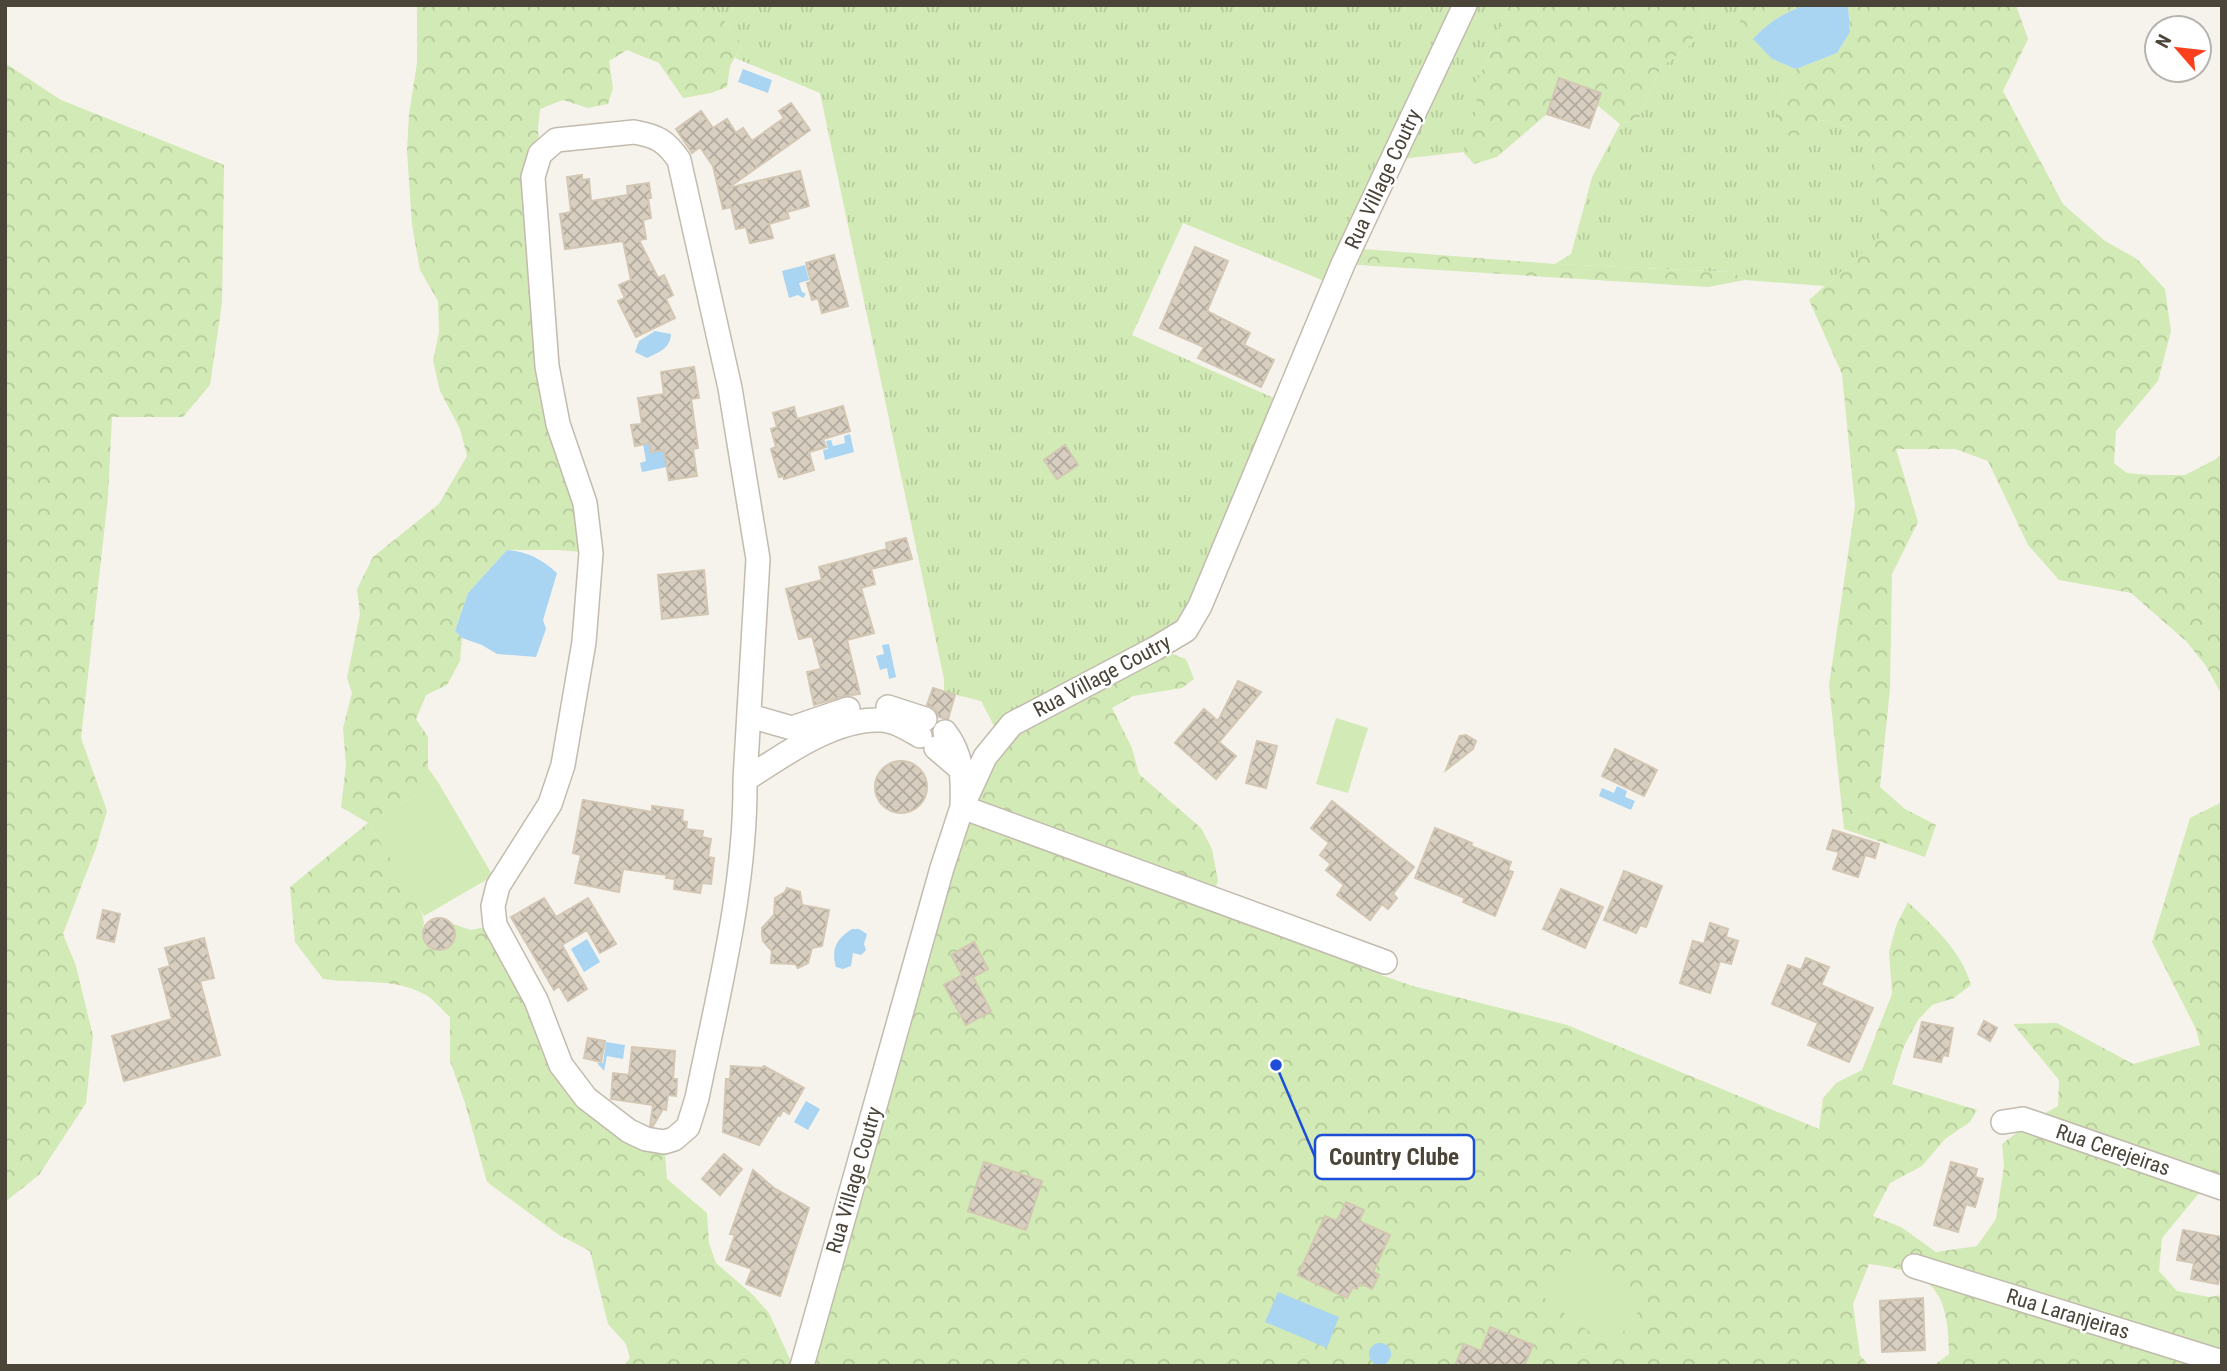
<svg xmlns="http://www.w3.org/2000/svg" width="2227" height="1371" viewBox="0 0 2227 1371" font-family="'Roboto Condensed',sans-serif">
<defs>
<pattern id="grass-tufts" width="24" height="20" patternUnits="userSpaceOnUse" patternTransform="scale(1.75)"><rect width="24" height="20" fill="#d2eab5"/><path d="M3 7l-1-3M5 7V3M7 7l1-3M15 17l-1-3M17 17v-4M19 17l1-3" fill="none" stroke="#b6ca9c"/></pattern>
<pattern id="forest-crowns" width="20" height="18" patternUnits="userSpaceOnUse" patternTransform="scale(1.75)"><rect width="20" height="18" fill="#d2eab5"/><path d="M2 6a3 3 0 1 1 6 0M12 15a3 3 0 1 1 6 0" fill="none" stroke="#b6ca9c"/></pattern>
<pattern id="building-cross-hatch" width="8" height="8" patternUnits="userSpaceOnUse" patternTransform="scale(1.75)"><rect width="8" height="8" fill="#d8cfc1"/><path d="M0 0l8 8M0 8l8-8" fill="none" stroke="#b1aa9e"/></pattern>
</defs>
<rect width="100%" height="100%" fill="#f6f3ec"/>
<path fill="url(#grass-tufts)" d="M713,5h797l-32,75 -1,32 -14,40 -71,8 -58,125 -151,-62 -51,112 153,68 -99,227 -186,107 -19,-36 -37,-9v-13l-124,-586 -85,-35 7,-13z
M1699,5h41v19l32,35 24,10 -19,32 15,38 29,-19 27,7 24,22 12,85 -59,52 -80,-6 -13,-8 -177,-8 16,-10 21,-77 28,-53 19,-6 22,-51 27,-20 16,-30z"/>
<path fill="url(#forest-crowns)" d="M417,5h296l29,40 -12,21 -3,21 -16,6 -28,5 -24,-35 -32,-13 -18,11 4,27 -5,16 -20,4 -25,-8 -23,9 -2,19 9,238 44,187 -32,-3h-52l-39,43 -13,38 7,7 -2,23 -13,24 -21,10 -10,24 12,18v31l10,14 -69,41c17,30 39,59 53,91 4,9 -3,23 5,31 16,16 32,-3 26,-21l18,6 24,-5 91,173 78,44 3,37 40,34 2,30 7,20 37,32 16,18 24,53h-170l7,-8 -4,-14 -18,-20 -18,-73 -31,-16 -72,-53 -22,-79 -15,-42v-44c-8,-7 -16,-17 -24,-22 -32,-18 -69,-11 -103,-16l-28,-37 -5,-55 78,-64 -27,-16 5,-42 -3,-37 9,-35 -5,-15 13,-64 -3,-25 16,-32 66,-53 28,-48 -7,-27 -20,-38 -7,-30 6,-29 -1,-31 -18,-31 -8,-45 -5,-74 2,-37 8,-51z
M1510,5h189l5,12 -16,30 -27,20 -22,51 -19,6 -23,-19 4,-12 -41,-15 -13,36 -50,43 -23,7 -11,-12 13,-40 2,-32z
M1740,5h65c-21,8 -37,17 -52,34l-13,-15z
M1848,5h168l12,34 -25,52 60,113 42,37 32,18 28,30 6,42 -13,50 -42,50 -2,32 13,10 23,2h35l31,-16 6,-6v242l-16,-29 -20,-25 -55,-48 -72,-13 -31,-35 -40,-84 -33,-12h-59l22,73 -26,52 -2,115 -10,98 25,22 31,16 -11,32 -81,-28 -15,-144 26,-179 -13,-132 -33,-74 74,-66 -11,-85 -24,-22 -27,-7 -28,19 -16,-13v-25l19,-32 41,-16 13,-21z
M5,63l56,37 163,65 -2,138 -12,82 -27,32h-71l-4,80 -27,241 26,73 -11,37 -33,86 13,32 17,70 -7,67 -47,72 -34,27z
M1350,248l205,16 177,8 13,8 -37,7 -365,-23z
M1156,648l30,11 8,20 -12,9 -49,8 -21,12 20,40 7,26 62,54 11,21 6,32 -6,16 173,65 -4,13 32,11 154,39 252,104 4,-31 13,-15 26,-13 30,-76 -3,-42 7,-26 12,-24c26,25 53,48 63,83l-17,13 -22,7 -14,15 -14,26 -12,38 85,26 -7,12 -25,17 -23,27 -32,17 -17,33 28,11 35,25 41,-6 19,-27 8,-53 -2,-22 36,-27 20,-11 1,-26 -46,-56 44,-1 76,41 67,-19 -4,-16 -44,-87 38,-124 32,-16v386l-22,4 -38,46 -3,33 18,20 32,6 13,-2v71h-289l16,-12c-1,-64 -15,-82 -80,-90l-16,40 7,51 9,11h-1067l140,-498 58,-131z"/>
<path fill="#d2eab5" d="M1336,718l32,10 -20,65 -32,-9z
M438,782l55,94 -69,40 -55,-93z
M1572,1250l72,54 -33,44 -72,-54z"/>
<path fill="#a9d4f2" d="M1805,5h43l2,27 -13,21 -41,16 -24,-10 -19,-20c15,-17 31,-26 52,-34z
M743,69l29,11 -4,13 -30,-11z
M805,265l4,15 -10,3 3,9 4,2 -3,4 -5,-3 -9,3 -7,-27z
M655,331l16,3c-1,15 -12,18 -24,24l-12,-6 4,-11z
M850,434l4,18 -29,8 -2,-10 5,-1 -2,-8 5,-1 2,6 12,-3 -1,-7z
M650,443l1,8 13,-1 3,17 -25,5 -2,-9 6,-2 -3,-17z
M507,550c21,2 34,9 50,23l-14,47 3,9 -10,28 -39,-3 -15,-9 -20,-7 -7,-7 13,-38z
M889,644l7,33 -7,2 -2,-11 -7,2 -4,-14 8,-2 -2,-9z
M1617,786l10,5 -2,6 10,4 -4,9 -32,-14 3,-8 12,5z
M852,929h7l8,5 -3,10 2,6 -5,5 -8,-2 -2,13 -8,3 -7,-2c-5,-18 0,-28 16,-38z
M587,939l13,23 -16,10 -13,-23z
M606,1042l19,3 -2,14 -16,-3 -3,15 -7,-8h6z
M806,1101l14,8 -12,21 -14,-8z
M1278,1292l61,25 -12,31 -62,-26z
M1369 1354a11 11 0 1 1 22 0a11 11 0 1 1-22 0Z"/>
<path fill="url(#building-cross-hatch)" stroke="#d3c7b4" stroke-width="2" d="M1559,78l42,15 -12,35 -42,-14z
M791,103l19,27 -82,58 72,-17 9,35 -22,6 2,6 -20,6 4,14 -23,5 -4,-16 -10,2 -5,-22 -8,2 -10,-43 -13,-19 -8,6 -16,-24 25,-18 12,17 14,-9 9,14 7,-5 9,13 32,-23 -5,-7z
M582,175v5l7,-1 2,22 37,-6 -1,-9 22,-3 2,15h-3l3,20 -8,2 3,19 -7,1 19,38 6,-3 9,20 -7,4 9,19 -39,19 -18,-36 7,-3 -6,-13 12,-5 -8,-39 -58,8 -5,-35 11,-2 -4,-35z
M1195,247l33,14 -21,50 43,22 -6,12 30,15 -13,27 -63,-29 6,-11 -44,-19z
M834,255l14,51 -26,7 -4,-15 -6,2 -5,-17 4,-1 -5,-19z
M694,367l5,31 -8,1 7,49 -5,1 4,27 -28,4 -5,-30 -13,2 -1,-9 -15,3 -4,-21 11,-1 -4,-26 26,-4 -3,-22z
M843,406l7,25 -27,8 3,8 -17,5 5,18 -30,9 -1,-3 -4,1 -8,-28 5,-2 -5,-18 6,-2 -4,-14 21,-6 3,12z
M1065,445l13,20 -21,14 -13,-19z
M906,538l6,21 -41,10 4,15 -14,4 13,45 -27,7 13,54 -16,2 -30,9 -7,-33 14,-3 -9,-33 -13,3 -13,-50 36,-9 -3,-13 68,-18 -1,-6z
M704,570l4,44 -46,5 -4,-44z
M1238,681l23,11 -42,50 17,14 -20,23 -41,-36 29,-34 14,12z
M933,688l22,7 -7,24 -9,-2 -4,-8 -8,-4z
M1466,735l10,6 -3,8 -27,21 11,-28 3,-6z
M1257,741l20,5 -11,42 -20,-5z
M1615,749l42,21 -13,26 -42,-20z
M875 787a26 26 0 1 1 52 0a26 26 0 1 1-52 0Z
M583,800l69,12v-6l31,4 -1,11 5,1 -1,7 17,2 -1,6 9,2 -3,18 6,1 -3,26 -9,-1 -2,10 -26,-4 1,-10 -9,-1 1,-3 -44,-6 -4,23 -44,-9 6,-28 -8,-2z
M1332,801l82,66 -21,27 4,4 -9,11 -6,-5 -12,16 -33,-25 7,-10 -18,-15 5,-6 -11,-9 9,-12 -18,-15z
M1435,828l37,15 -1,3 40,16 -3,8 5,2 -18,44 -32,-14 2,-4 -50,-20z
M1833,830l46,14 -4,14 -10,-3 -7,22 -25,-8 6,-17 -12,-3z
M1624,871l38,15 -16,41 -6,-2 -4,8 -32,-13z
M787,888l13,4 2,13 27,5 -7,36 -10,2 -4,15 -10,5 -3,-4 -24,-1 1,-12 -9,-10 -1,-7v-6l12,-13 1,-17 10,-6z
M1561,889l42,18 -18,41 -42,-19z
M544,898l12,19 32,-19 28,46 -16,9 -13,-23 -25,15 25,44 -19,12 -9,-15 -5,4 -43,-73z
M103,910l17,4 -6,28 -17,-4z
M423 934a16 16 0 1 1 32 0a16 16 0 1 1-32 0Z
M1710,923l18,6 -2,8 12,4 -7,23 -11,-3 -10,32 -30,-10 13,-42 11,3z
M204,938l10,40 -14,3 20,74 -96,26 -12,-45 60,-17 -13,-50 11,-3 -5,-18z
M974,942l14,27 -15,8 18,34 -25,14 -22,-40 18,-10 -11,-20z
M1806,958l23,9 -8,18 52,23 -24,54 -41,-17 10,-22 -46,-19 16,-39 13,5z
M1984,1021l13,7 -7,13 -12,-7z
M1922,1022l31,6 -5,28 -5,-1 -2,7 -27,-5z
M588,1038l17,3 -4,21 -17,-4z
M632,1047l43,4 -2,28h4l-1,17 -8,-1 -2,15 -3,-1 -10,17h-3l3,-21 -42,-6 2,-26 16,2z
M731,1066l31,2 2,-2 40,22 -15,26 -6,-4 -3,6 -2,-1 -19,30 -36,-13 3,-53h4z
M724,1154l18,15 -22,26 -18,-16z
M984,1162l58,19 -16,49 -58,-19z
M1951,1162l26,7 -2,8 8,2 -8,28 -9,-3 -8,28 -24,-7z
M753,1170l21,18 35,20 -29,88 -34,-12 6,-15 -26,-9 9,-25 -5,-1z
M1346,1202l18,8 -5,11 31,14 -17,37 6,3 -7,14 -12,-6 -3,6 -4,-2 -6,11 -49,-23 27,-59 12,5z
M2183,1230l39,7v29l-4,18 -27,-5 3,-16 -17,-3z
M1923,1298l2,52 -43,2 -2,-51z
M1490,1327l43,18 -9,21h-69l9,-22 17,7z"/>
<g fill="none" stroke-linecap="round" stroke-linejoin="round">
<g stroke="#c2bbae" stroke-width="26">
<path id="street" d="M634,132c23,4 32,9 45,28l51,228 28,171 -13,221c1,107 -27,214 -48,318l-9,29 -14,12 -10,3 -18,-3 -17,-8 -43,-33 -25,-33 -25,-65 -41,-75 -2,-19 5,-20 52,-82 13,-39 21,-123 7,-89 -6,-50 -27,-79 -11,-58 -14,-189 7,-23 16,-14z
M888,707l37,12
M750,716l42,12 56,-19
M945,732c18,23 18,47 17,75l423,155
M936,748l27,23
M745,780c37,-24 89,-62 135,-60 14,0 28,9 40,16
M2003,1122l20,-3 199,69
M1914,1266l308,96
M802,1366l140,-498 20,-61 23,-50 27,-33 144,-76 30,-18 14,-24 143,-342 122,-259"/>
</g>
<use href="#street" stroke="#fff" stroke-width="23"/>
</g>
<g text-anchor="middle" stroke-width="5" stroke-linejoin="round" paint-order="stroke">
<g font-size="21" fill="#4b4439" stroke="#fff">
<text transform="translate(1383 179) rotate(-65)" y="7">Rua Village Coutry</text>
<text transform="translate(1102 676) rotate(-28)" y="7">Rua Village Coutry</text>
<text transform="translate(2113 1150) rotate(19)" y="7">Rua Cerejeiras</text>
<text transform="translate(854 1180) rotate(-74)" y="7">Rua Village Coutry</text>
<text transform="translate(2068 1314) rotate(17)" y="7">Rua Laranjeiras</text>
</g>
</g>
<path fill="none" stroke="#1d4ed8" stroke-width="2.5" d="M1276 1065L1315 1157"/>
<circle fill="#1d4ed8" stroke="#fff" stroke-width="2.5" cx="1276" cy="1065" r="7"/>
<rect fill="#fff" stroke="#1d4ed8" stroke-width="2.5" x="1315" y="1135" width="159" height="44" rx="7"/>
<g font-size="23" text-anchor="middle" font-weight="bold" fill="#4b4439">
<text x="1394" y="1165">Country Clube</text>
</g>
<rect width="2227" height="1371" fill="none" stroke="#4b4439" stroke-width="14"/>
<g transform="translate(2178 49) rotate(298)"><circle r="33" fill="#ffffff" stroke="#b7b4b0" stroke-width="2"/>
<path d="M0-5L12 26L0 18L-12 26Z" fill="#fc3f1d"/>
<text y="-10" font-size="19" font-weight="bold" text-anchor="middle" fill="#4b4439">N</text>
</g>
</svg>
